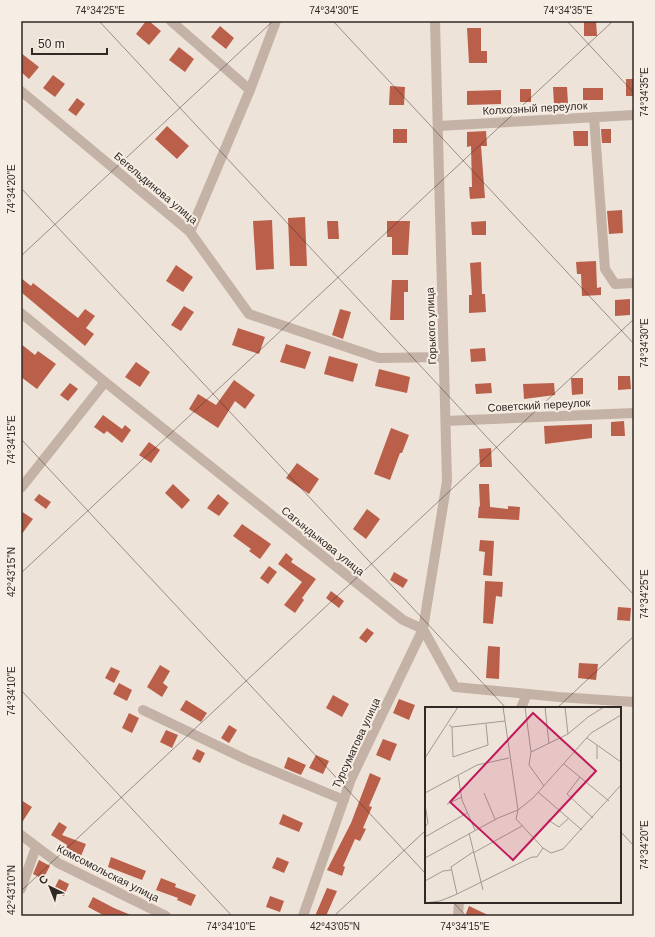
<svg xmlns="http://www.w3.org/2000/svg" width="655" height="937" viewBox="0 0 655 937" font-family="Helvetica,sans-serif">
<rect width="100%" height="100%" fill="#eee3d8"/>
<path fill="#ba604a" d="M146,21h3l12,10 -12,14 -13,-11z
M584,21h12l1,15h-13z
M220,26l14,12 -8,11 -15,-12z
M467,28h14v23h6v12h-18z
M179,47l15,12 -9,13 -16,-12z
M21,53l18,14 -10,12 -8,-7z
M53,75l12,9 -10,13 -12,-9z
M626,79h8v17h-8z
M390,86l15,1 -1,18h-15z
M553,87h14l1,17h-14z
M583,88h20v12h-20z
M520,89h11v13h-11z
M501,90v14l-34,1v-14z
M77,98l8,6 -9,12 -8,-6z
M167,126l22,20 -12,13 -22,-20z
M393,129h14v14h-14z
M601,129h10v14h-9z
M486,131l1,15h-6l4,52 -15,1 -1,-12h3l-1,-41 -4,1v-15z
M573,131h15v15h-14z
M622,210l1,23 -14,1 -2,-23z
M305,217l2,49h-17l-2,-48z
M272,220l2,49 -18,1 -3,-49z
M327,221h11l1,18h-11z
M387,221h23l-2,34h-16v-18h-5z
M486,221v14h-14l-1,-13z
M596,261l1,27 4,-1v8l-19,1 -1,-22h-4l-1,-12z
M481,262l1,32h3l1,18 -17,1v-18h3l-2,-32z
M176,265l17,12 -10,15 -17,-11z
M21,278l10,8 2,-3 45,35 7,-9 10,7 -9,12 8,6 -9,12 -64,-54z
M392,280h16v12h-4v28h-14z
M630,299v16l-15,1v-16z
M184,306l10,6 -13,19 -10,-6z
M340,309l11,3 -8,27 -11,-4z
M238,328l27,9 -6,17 -27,-9z
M21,344l14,11 3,-4 18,13 -19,25 -16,-12z
M286,344l25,8 -6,17 -25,-7z
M485,348l1,13 -15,1 -1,-13z
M329,356l29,8 -5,18 -29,-8z
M136,362l14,10 -10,15 -15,-10z
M379,369l31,8 -3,16 -32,-7z
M618,376h12l1,13 -13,1z
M571,378h12v16l-11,1z
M234,380l21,15 -10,14 -10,-8 -17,27 -29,-19 9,-15 18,11z
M70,383l8,6 -10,12 -8,-6z
M491,383l1,10 -16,1 -1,-10z
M554,383l1,12 -31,4 -1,-15z
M103,415l19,14 3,-4 6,5 -9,13 -15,-12 -3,3 -10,-7z
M624,421l1,15h-14v-14z
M592,424v14l-47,6 -1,-18z
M391,428l18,7 -7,18h-2l-10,27 -16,-6z
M149,442l11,8 -9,13 -12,-8z
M491,448l1,19h-12l-1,-18z
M297,463l22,16 -10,15 -23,-16z
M173,484l17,16 -8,9 -17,-16z
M479,484h10l1,23 18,2v-3l12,1 -1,13 -41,-2 1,-12 1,1z
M39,494l12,8 -5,7 -12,-9z
M218,494l11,9 -10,13 -12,-8z
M367,509l13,10 -14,20 -13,-10z
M21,511l12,8 -12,16z
M242,524l29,20 -11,15 -11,-8 2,-2 -18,-13z
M480,540l14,1 -2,35 -9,-1 2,-23 -6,-1z
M286,553l7,6 -2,3 25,17 -14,19 2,2 -9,13 -11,-8 18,-23 -24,-18z
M269,566l8,6 -9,12 -8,-6z
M394,572l14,8 -5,8 -13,-8z
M485,581l18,1 -1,15 -6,-1 -3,28 -10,-1z
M331,591l13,10 -5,7 -13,-10z
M618,607l13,1 -1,13 -13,-1z
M367,628l7,5 -8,10 -7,-5z
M488,646l12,1 -1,32 -13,-1z
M579,663l19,1 -2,16 -18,-2z
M160,665l10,6 -7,12 5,4 -6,10 -15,-10z
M111,667l9,4 -6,12 -9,-5z
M119,683l13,7 -5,11 -14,-7z
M333,695l16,9 -7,13 -16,-9z
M399,699l16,6 -6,15 -16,-7z
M186,700l21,13 -6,9 -21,-12z
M129,713l10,5 -7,15 -10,-5z
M229,725l8,5 -8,13 -8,-5z
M166,730l12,5 -6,13 -12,-6z
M383,739l14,5 -7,17 -14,-6z
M197,749l8,4 -5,10 -8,-4z
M316,755l13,6 -6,13 -14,-6z
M288,757l18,8 -5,10 -17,-7z
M370,773l11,5 -12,28 3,1 -9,21 3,1 -6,12 -5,-2 -12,27 2,1 -3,9 -15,-6 24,-47z
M21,800l11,7 -11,17z
M283,814l20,9 -4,9 -20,-8z
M59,822l8,5 -5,8 24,9 -5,12 -16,-6 2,-5 -16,-10z
M111,857l35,14 -4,9 -34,-13z
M277,857l12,5 -5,11 -12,-5z
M39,860l11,6 -7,13 -10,-5z
M161,878l15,6 -1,3 21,8 -5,11 -14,-6 1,-2 -22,-8z
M59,879l10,5 -5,12 -11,-5z
M327,888l10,3 -7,16 -4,9h-11z
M270,896l14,5 -4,11 -14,-5z
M93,897l21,11 19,8h-28l-17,-9z
M469,906l21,10h-25z"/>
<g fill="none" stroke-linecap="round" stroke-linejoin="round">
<path stroke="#c4b2a6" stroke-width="10" d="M171,21l79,69
M21,91l169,141 59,82 130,44 65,-1
M594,117l11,152 10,15 19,-1
M438,126l196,-11
M190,232l60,-142 26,-69
M21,313l84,69 298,238 20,9 32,58 104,10 75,5
M446,421l188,-8
M21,488l84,-106
M521,708l6,-14
M143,710l102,49 99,41
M21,835l37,28 108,53
M21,889l15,-42
M303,916l48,-137 72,-150 24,-148 -12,-460
M458,916l1,-14"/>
</g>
<path fill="none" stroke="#312926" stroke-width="1" stroke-opacity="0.45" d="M99,21l535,574M333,21l301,323M567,21l67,72M21,188l485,520M21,256l252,-235M21,439l405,435M21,573l592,-552M21,690l211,226M557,708l77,-72M620,831l14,15M21,891l613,-572M453,902l13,14M334,916l92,-86"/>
<g text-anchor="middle" stroke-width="4" stroke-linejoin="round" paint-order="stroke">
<g font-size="11" fill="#312926" stroke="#f6ede4">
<text transform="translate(535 108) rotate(-3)" y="4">Колхозный переулок</text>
<text transform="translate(156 188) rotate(40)" y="4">Бегельдинова улица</text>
<text transform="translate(431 326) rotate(-92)" y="4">Горького улица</text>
<text transform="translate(539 405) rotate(-3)" y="4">Советский переулок</text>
<text transform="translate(323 541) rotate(39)" y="4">Сагындыкова улица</text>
<text transform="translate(356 743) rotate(-65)" y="4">Турсуматова улица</text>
<text transform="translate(108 873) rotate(27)" y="4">Комсомольская улица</text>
</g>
</g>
<g transform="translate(425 707)">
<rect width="196" height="196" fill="#eee3d8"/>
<path fill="none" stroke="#a29991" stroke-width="1" d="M78,0l15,103 -2,9 27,29 8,5 12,-4 58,-64M100,0l6,45 -2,13 15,21M120,0l4,37M140,0l3,27M24,18l3,2 53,-6M27,20l1,30 35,-12 -2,-21M162,31l34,24M172,38v14M106,45l37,-18 20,-17 16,-10M0,51l33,-51M139,57l45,37M33,68l4,25 13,30M155,70l-13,17 26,24M113,85l44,38M0,86l52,-28 32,-7M59,86l11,26M0,97l3,19 -3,4M22,97l15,-7M123,113l11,7 10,-9M44,126l14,57M0,130l42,-24M48,146l49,-27M0,151l73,-40 20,-8 15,-12 58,-65 30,-18M0,174l18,-10 8,-1M32,187l-6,-27 22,-15M0,196l15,-2 15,-6 77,-38h5l6,-9"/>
<path fill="#c2185b" fill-opacity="0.15" stroke="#c2185b" stroke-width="2" d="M108,6l63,58 -83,89 -63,-58z"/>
<rect width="196" height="196" fill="none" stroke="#312926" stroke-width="2"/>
</g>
<rect width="655" height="937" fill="none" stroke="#f6ede4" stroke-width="44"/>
<g transform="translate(50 887) rotate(317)" stroke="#f6ede4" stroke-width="3" paint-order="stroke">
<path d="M0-3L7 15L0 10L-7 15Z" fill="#312926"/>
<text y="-6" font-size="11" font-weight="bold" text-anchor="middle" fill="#312926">С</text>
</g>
<path d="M32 48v6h75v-6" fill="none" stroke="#312926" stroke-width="2"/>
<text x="38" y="48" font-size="12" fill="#312926" stroke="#f6ede4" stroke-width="3" paint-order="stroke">50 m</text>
<rect x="22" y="22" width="611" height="893" fill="none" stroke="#312926" stroke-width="1.5"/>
<g font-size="10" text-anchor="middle" fill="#312926">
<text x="100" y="14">74°34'25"E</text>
<text x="334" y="14">74°34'30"E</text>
<text x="568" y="14">74°34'35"E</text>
<text transform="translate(644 92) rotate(-90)" y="4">74°34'35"E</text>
<text transform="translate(11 189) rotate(-90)" y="4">74°34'20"E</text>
<text transform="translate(644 343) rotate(-90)" y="4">74°34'30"E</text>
<text transform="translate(11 440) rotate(-90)" y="4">74°34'15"E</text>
<text transform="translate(11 572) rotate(-90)" y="4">42°43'15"N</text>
<text transform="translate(644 594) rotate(-90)" y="4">74°34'25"E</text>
<text transform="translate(11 691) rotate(-90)" y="4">74°34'10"E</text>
<text transform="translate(644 845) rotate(-90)" y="4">74°34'20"E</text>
<text transform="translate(11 890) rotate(-90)" y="4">42°43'10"N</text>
<text x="231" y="930">74°34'10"E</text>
<text x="335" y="930">42°43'05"N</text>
<text x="465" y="930">74°34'15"E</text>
</g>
</svg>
